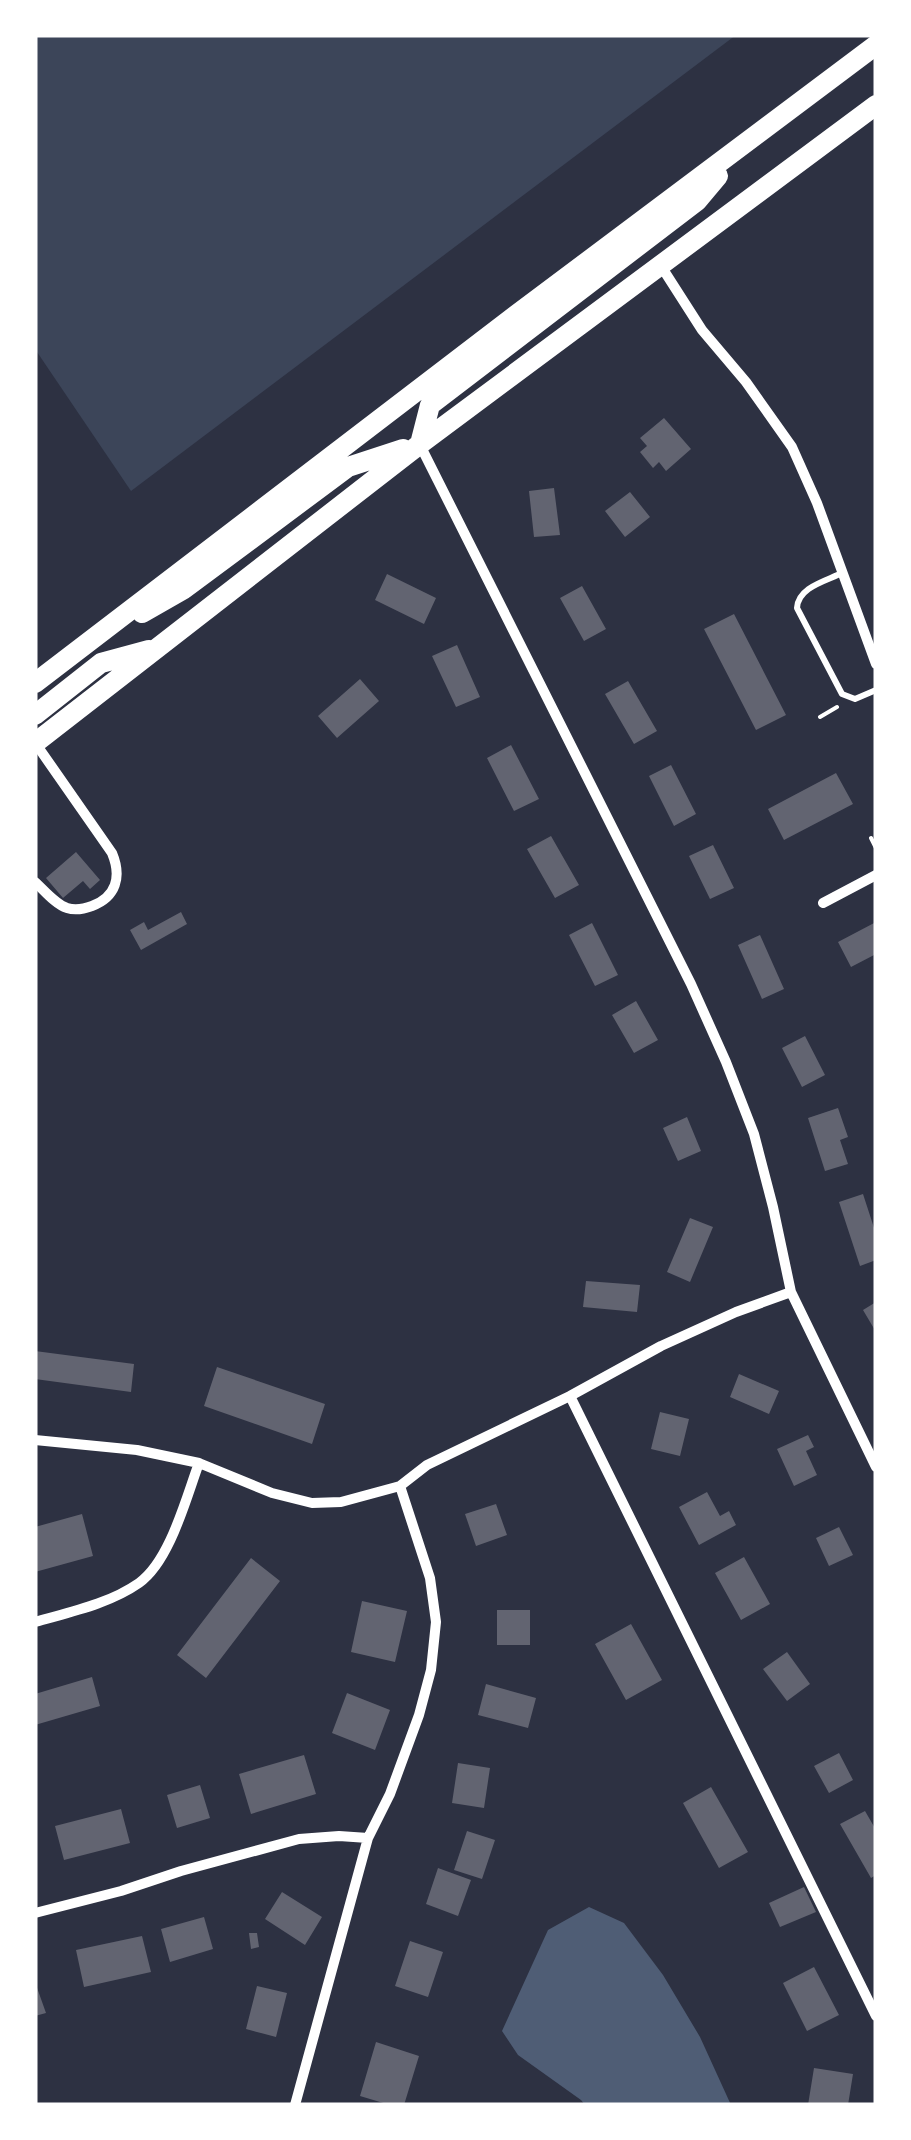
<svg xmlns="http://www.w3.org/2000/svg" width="911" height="2140" viewBox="0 0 911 2140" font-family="Ubuntu,sans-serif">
<rect width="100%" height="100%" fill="#2d3142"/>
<path fill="#3c4559" d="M35,35h701l-605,456 -96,-142z"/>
<path fill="#4f5d75" d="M589,1907l35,16 39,52 37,62 31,68h-146l-4,-5 -63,-45 -16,-24 46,-101z"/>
<path fill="#626471" d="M664,418l27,31 -25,22 -7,-9 -6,6 -13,-16 7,-6 -7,-8z
M554,488l6,47 -26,2 -5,-46z
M630,492l20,25 -25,20 -20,-26z
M387,574l49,24 -12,26 -49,-24z
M582,586l24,43 -22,12 -24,-43z
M734,614l52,101 -30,15 -52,-101z
M457,645l23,52 -24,10 -24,-51z
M360,679l19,22 -42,37 -19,-22z
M628,681l29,50 -23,13 -29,-50z
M511,745l28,54 -25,12 -27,-53z
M671,765l25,49 -22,12 -25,-50z
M836,773l17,31 -69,36 -16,-31z
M551,836l28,49 -24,13 -28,-49z
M713,845l21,43 -24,11 -21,-43z
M76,852l24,28 -10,9 -7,-8 -20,17 -17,-20z
M181,912l6,12 -46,26 -11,-20 14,-8 4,8z
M876,922v32l-25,13 -13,-25z
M592,923l26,52 -23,11 -26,-51z
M760,935l24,54 -22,10 -24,-54z
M636,1001l22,39 -24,13 -22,-38z
M805,1036l20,39 -23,12 -20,-39z
M838,1108l10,29 -8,3 8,24 -23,7 -17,-53z
M687,1117l14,34 -23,10 -15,-33z
M863,1194l13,40v26l-16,6 -21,-64z
M690,1218l23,9 -23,55 -23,-10z
M586,1281l54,4 -3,27 -54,-5z
M876,1302v30l-13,-22z
M35,1351l99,13 -3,28 -96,-13z
M217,1367l108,37 -13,40 -108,-38z
M739,1374l40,17 -10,23 -39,-17z
M660,1412l29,7 -9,37 -29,-7z
M808,1435l6,12 -8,4 11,24 -23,11 -17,-37z
M707,1492l13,24 9,-5 7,14 -37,20 -20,-38z
M496,1504l11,31 -31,11 -11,-32z
M82,1514l11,42 -58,16v-45z
M839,1527l14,28 -24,11 -13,-28z
M744,1557l26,47 -29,16 -26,-47z
M251,1558l29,23 -74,97 -29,-23z
M362,1601l45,10 -12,51 -44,-10z
M497,1610h33v35h-33z
M631,1624l31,56 -36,20 -31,-56z
M787,1652l23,32 -23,17 -24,-32z
M92,1677l8,29 -65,19v-31z
M486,1684l50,14 -8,30 -50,-13z
M347,1693l43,17 -15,40 -43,-17z
M839,1753l14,27 -24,13 -15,-27z
M304,1755l12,39 -65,20 -12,-40z
M458,1763l32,5 -6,40 -32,-5z
M200,1785l10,33 -33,10 -10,-33z
M711,1787l37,65 -29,16 -36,-65z
M121,1809l9,34 -66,17 -9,-34z
M865,1811l11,19v45l-5,3 -31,-54z
M467,1831l28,9 -13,39 -28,-9z
M438,1868l33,12 -13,36 -32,-12z
M804,1887l12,25 -36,15 -11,-24z
M282,1892l40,25 -17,28 -40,-26z
M204,1917l9,32 -43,13 -9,-33z
M249,1933h8l2,14 -8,2z
M142,1936l9,36 -67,15 -8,-37z
M410,1941l33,11 -15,45 -33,-11z
M814,1967l25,48 -32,16 -24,-48z
M35,1982l11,31 -11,3z
M257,1986l30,7 -11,44 -30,-8z
M376,2042l43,14 -15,49h-14l-30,-9z
M814,2068l39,6 -5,31h-40z"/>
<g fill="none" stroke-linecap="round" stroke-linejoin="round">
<path stroke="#fff" stroke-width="4" d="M820,717l17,-10
M871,838l5,10"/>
<path stroke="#fff" stroke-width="6" d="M842,573c-16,8 -44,14 -45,35l45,86 13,5 21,-9"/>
<path stroke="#fff" stroke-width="10" d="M661,266l41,64 44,52 46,65 25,56 59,161
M420,445l271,539 35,78 28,72 19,73 18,85 85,175
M35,882c9,8 20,22 32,26 9,3 17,1 25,-2 24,-9 30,-29 20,-53l-76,-109
M823,903l53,-28
M570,1396l306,620
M35,1440l102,10 62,13c-13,35 -29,98 -60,120 -30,21 -69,29 -104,39
M199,1463l73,30 40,10 29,-1 59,-16 27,-21 143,-69 91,-50 75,-34 55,-20
M35,1913l86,-22 60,-20 118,-32 40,-3 29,2
M295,2105l73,-267 22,-44 29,-79 12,-45 5,-48 -6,-44 -30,-92"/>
<path stroke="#fff" stroke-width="20" d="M420,444l10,-39 267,-204 21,-25
M142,613l42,-24 164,-122 55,-18
M35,683l481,-368 360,-270
M35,715l66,-52 48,-13
M35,743l385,-299 456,-339"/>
</g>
<rect width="911" height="2140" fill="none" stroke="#ffffff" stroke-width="75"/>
</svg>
